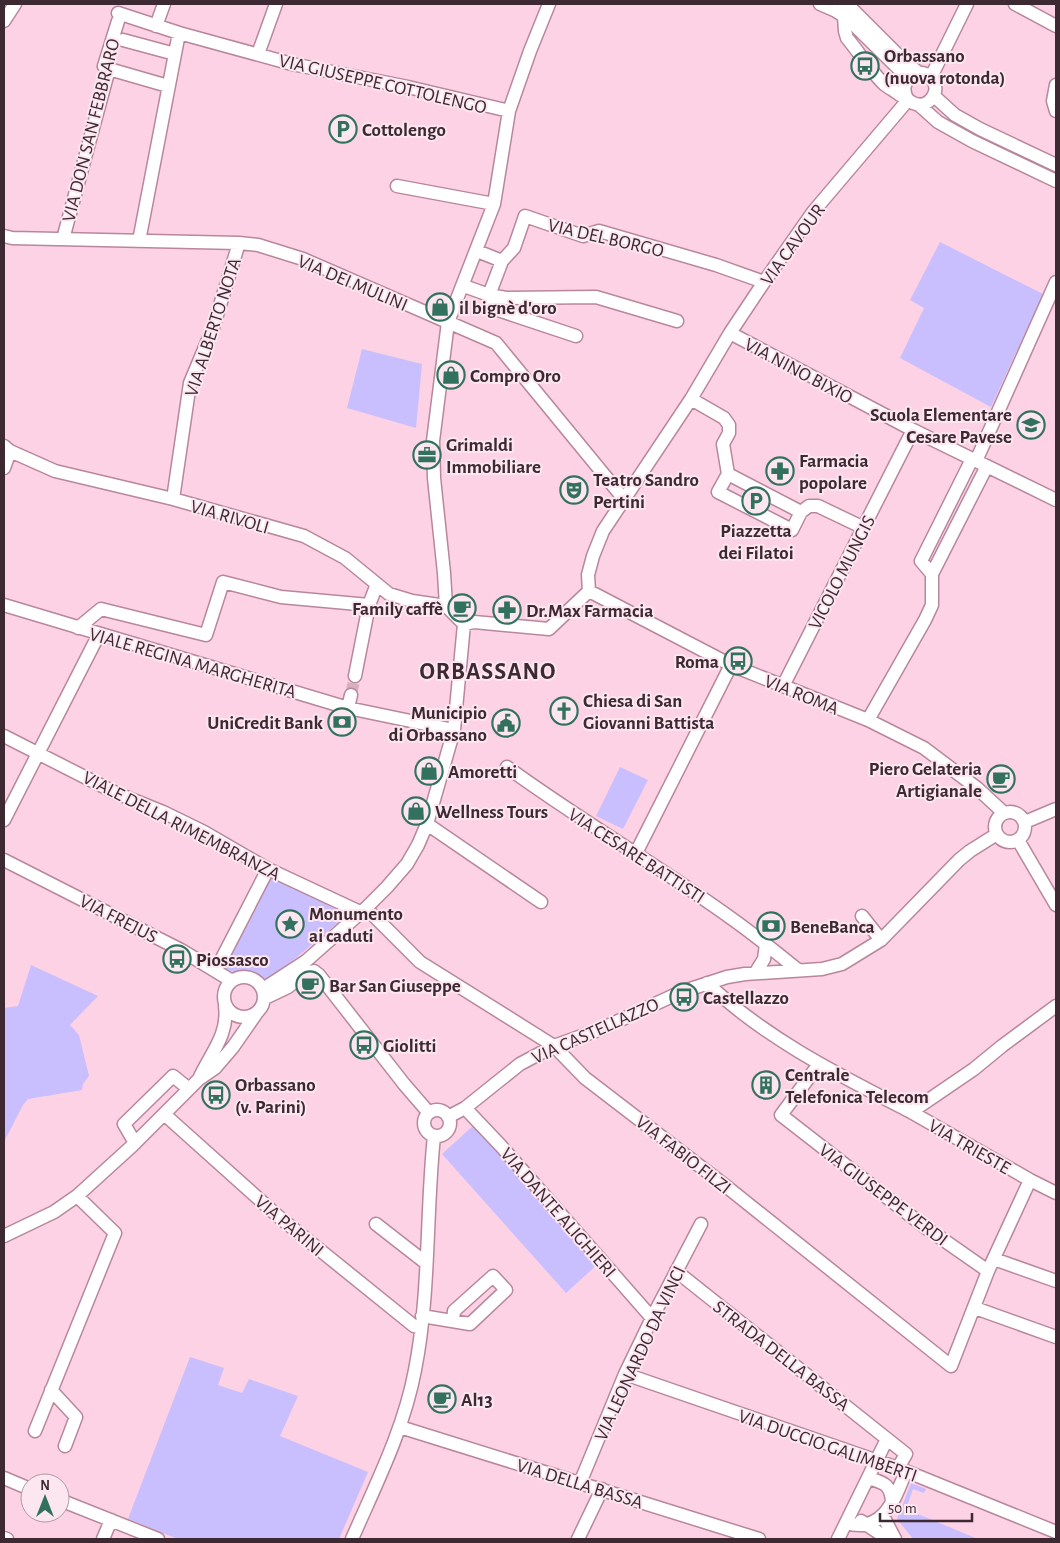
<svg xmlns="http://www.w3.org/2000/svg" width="1060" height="1543" viewBox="0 0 1060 1543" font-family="'Alegreya Sans',sans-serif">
<rect width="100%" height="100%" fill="#fdd2e4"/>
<path fill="#c9bffe" d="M940,242l103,52 -52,113 -91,-49 24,-50 -14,-8z
M362,349l60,15 -6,64 -69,-20z
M620,767l28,13 -25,49 -27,-13z
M271,876l66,34 5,9 -46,39 -31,23c-15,-14 -28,-5 -43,-13z
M31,965l67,31 -28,29 9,10 10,41 -6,8 -1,6 -54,9 -5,6 -19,37v-134l14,-2z
M474,1125l125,138 -33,30 -124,-139z
M190,1357l34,11 -6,17 24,8 7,-14 49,17 -18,40 88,36 -29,67h-161l-50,-20z
M911,1483l15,6 -2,4 -11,-4 -7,20 72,30h-65l-16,-20z"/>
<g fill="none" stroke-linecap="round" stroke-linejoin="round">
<path stroke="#d7b0c0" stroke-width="12" stroke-dasharray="12 6" stroke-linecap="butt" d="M351,695l4,-19"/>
<g stroke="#b8879c" stroke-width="15">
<path id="minor" d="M820,4l16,7 12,8 60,59
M844,4l5,2 52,52 18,15
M1015,4l41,22
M118,13l61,20 113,31 116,23 101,24
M844,16l1,15 2,7c11,13 25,35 37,46 5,4 11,7 16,11 5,2 9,6 13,8 15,7 30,-12 18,-25 -14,-15 -35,5 -23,22
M4,21l11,-17
M156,26l8,-22
M123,40l52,14
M258,54l18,-50
M109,69l59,17
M931,77l36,-73
M1056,85l-3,16 3,10
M934,96l21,19 25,14 76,36
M919,105l19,17 34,19 84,40
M397,186l97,18
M4,236l8,2 227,5 19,2 45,14 193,84 128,156
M63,239l46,-170 -5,-3 14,-45
M139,241l40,-208
M502,261l12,-13 11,-32 58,20 16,-5 117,34 48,17
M464,286l25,9 13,-34 -25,-10
M489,295l17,3 90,-1 81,24
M489,295l6,14 81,27
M730,333l183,97 143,70
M691,399l33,19 5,7v8l-6,11 5,30
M4,446l6,5 45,20 118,28 131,37 41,22 44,36 23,7 34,5
M976,461l80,-179
M4,468l6,-17
M728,474l-10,18 74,38 9,-18 8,-6h9l46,22
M728,474l73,38
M173,499l17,-116 23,-55 26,-85
M932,574l-11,-13 51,-102
M589,591l-1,-16 5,-19 10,-25 88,-132 39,-66 34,-51 49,-70 95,-112
M589,591l142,74 137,55 56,28 53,40 27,25
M4,605l344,103 106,22
M446,606l-2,-33 -10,-95 -1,-37 15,-119 46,-118 15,-93 21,-60 19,-47
M446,606l18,18 10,-2 75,7 40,-38
M78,628l23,-19 105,26 17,-53 58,15 88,8
M355,676l14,-71 8,-21
M783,686l130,-256
M348,708l3,-13
M868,720l57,-100 7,-15v-31l55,-108
M4,736l112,57 47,19 41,20 64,37 92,43
M507,767c74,54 154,100 228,154 21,15 42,32 63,49
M995 827a15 15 0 1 1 30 0a15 15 0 1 1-30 0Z
M4,820l95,-186
M1025,822l31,-13
M427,824l114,78
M1018,840l38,65
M636,853l95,-188
M4,860l177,90 51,31
M366,908l54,54 134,84 31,32 142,109 224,179 37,-95 42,-91
M862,916l19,24
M216,970l52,-101
M756,972l8,-13 2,-15
M224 997a20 20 0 1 1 40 0a20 20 0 1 1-40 0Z
M707,983c59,56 132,92 204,129l63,-43 28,-23 54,-40
M263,989l43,-28 60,-53 21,-21 20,-23 11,-19 9,-21 27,-94 10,-106
M265,998l23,-11 17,-14 9,-2 5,4 85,109 25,29
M819,1064l-38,51 144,112 63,44
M199,1079c11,-25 30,-44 26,-73
M465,1108l36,38 151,172
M424 1123a13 13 0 1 1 26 0a13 13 0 1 1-26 0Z
M911,1112l119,68 26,13
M164,1114l115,103 135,109 7,2
M448,1117l17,-9 55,-44 34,-18 47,-17 80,-37 46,-15 18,-3 77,-5 20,-5 39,-24 78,-80 11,-9 27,-17
M135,1143l-11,-19 49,-48 16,13
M376,1224l50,39
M4,1236l50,-24 23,-16 55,-50 67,-67 16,-11 18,-21 23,-33
M994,1259l62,22
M676,1271l230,183 -8,14
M975,1308l81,29
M422,1316l48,8 36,-34 -13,-14 -39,35 -1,9
M625,1374l273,94 158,64
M51,1390l25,27 -11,29
M400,1427l359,112
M35,1431l80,-198 -38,-37
M4,1478l26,11
M868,1478c17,5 24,7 24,27
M580,1483l45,-109 27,-56 49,-94
M60,1500l98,39
M883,1516l12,23
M861,1521l27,18
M846,1523c38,11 49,-25 60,-52
M4,1538l3,1
M103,1539l8,-19
M352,1539c24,-55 52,-110 63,-169 15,-76 11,-158 19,-234
M578,1539l24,-50
M838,1539l49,-100"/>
</g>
<use href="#minor" stroke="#fff" stroke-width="12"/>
</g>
<defs>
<g id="bus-ring" transform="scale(1.4375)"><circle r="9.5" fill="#fce6ef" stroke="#33715f" stroke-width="1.5"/><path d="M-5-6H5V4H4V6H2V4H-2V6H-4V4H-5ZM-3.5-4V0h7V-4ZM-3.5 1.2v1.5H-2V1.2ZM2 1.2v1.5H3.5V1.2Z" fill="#33715f"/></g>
<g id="parking-ring" transform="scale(1.4375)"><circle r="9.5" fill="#fce6ef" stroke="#33715f" stroke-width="1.5"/><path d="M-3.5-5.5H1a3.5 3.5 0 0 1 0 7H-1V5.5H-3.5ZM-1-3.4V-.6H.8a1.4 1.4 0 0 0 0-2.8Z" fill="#33715f"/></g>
<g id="shop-ring" transform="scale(1.4375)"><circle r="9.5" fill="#fce6ef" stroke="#33715f" stroke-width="1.5"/><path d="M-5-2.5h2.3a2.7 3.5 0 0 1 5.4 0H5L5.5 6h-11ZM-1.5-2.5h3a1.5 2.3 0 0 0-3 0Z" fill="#33715f"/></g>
<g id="school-ring" transform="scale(1.4375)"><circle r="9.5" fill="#fce6ef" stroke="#33715f" stroke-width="1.5"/><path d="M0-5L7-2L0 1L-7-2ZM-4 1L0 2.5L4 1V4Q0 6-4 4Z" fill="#33715f"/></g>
<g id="office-ring" transform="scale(1.4375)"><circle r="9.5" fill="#fce6ef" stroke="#33715f" stroke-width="1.5"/><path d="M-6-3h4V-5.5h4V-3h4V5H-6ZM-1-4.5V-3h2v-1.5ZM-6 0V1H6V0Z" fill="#33715f"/></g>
<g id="pharmacy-ring" transform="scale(1.4375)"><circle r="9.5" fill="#fce6ef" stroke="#33715f" stroke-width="1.5"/><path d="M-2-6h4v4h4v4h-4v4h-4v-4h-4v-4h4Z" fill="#33715f"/></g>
<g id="theatre-ring" transform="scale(1.4375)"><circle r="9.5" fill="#fce6ef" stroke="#33715f" stroke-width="1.5"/><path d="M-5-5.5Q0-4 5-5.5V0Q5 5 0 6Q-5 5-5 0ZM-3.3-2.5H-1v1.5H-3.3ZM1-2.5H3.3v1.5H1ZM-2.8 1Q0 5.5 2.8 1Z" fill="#33715f"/></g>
<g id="cafe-ring" transform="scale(1.4375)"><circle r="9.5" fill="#fce6ef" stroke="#33715f" stroke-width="1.5"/><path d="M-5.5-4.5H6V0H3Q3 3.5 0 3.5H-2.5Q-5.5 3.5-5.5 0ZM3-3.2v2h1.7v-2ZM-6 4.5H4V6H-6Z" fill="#33715f"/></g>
<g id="church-ring" transform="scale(1.4375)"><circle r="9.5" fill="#fce6ef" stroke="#33715f" stroke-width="1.5"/><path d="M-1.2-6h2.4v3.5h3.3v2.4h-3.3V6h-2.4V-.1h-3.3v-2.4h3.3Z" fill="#33715f"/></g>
<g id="bank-ring" transform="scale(1.4375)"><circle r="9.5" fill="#fce6ef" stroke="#33715f" stroke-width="1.5"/><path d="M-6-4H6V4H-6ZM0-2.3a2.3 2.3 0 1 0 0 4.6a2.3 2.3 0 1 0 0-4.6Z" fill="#33715f"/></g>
<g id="civic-ring" transform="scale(1.4375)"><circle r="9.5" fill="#fce6ef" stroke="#33715f" stroke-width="1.5"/><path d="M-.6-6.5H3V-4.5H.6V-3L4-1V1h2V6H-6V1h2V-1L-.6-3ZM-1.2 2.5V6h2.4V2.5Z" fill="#33715f"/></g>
<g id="sight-ring" transform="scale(1.4375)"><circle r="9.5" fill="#fce6ef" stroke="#33715f" stroke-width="1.5"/><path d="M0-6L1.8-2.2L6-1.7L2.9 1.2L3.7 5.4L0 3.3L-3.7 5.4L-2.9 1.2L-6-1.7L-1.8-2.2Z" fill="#33715f"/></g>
<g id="building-ring" transform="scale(1.4375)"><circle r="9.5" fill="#fce6ef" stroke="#33715f" stroke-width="1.5"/><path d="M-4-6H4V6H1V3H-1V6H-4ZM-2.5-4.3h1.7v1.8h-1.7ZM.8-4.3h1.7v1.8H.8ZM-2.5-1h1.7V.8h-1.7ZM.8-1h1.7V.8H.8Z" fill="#33715f"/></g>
</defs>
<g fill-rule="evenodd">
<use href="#bus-ring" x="865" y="66"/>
<use href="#parking-ring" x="343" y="129"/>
<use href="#shop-ring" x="440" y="307"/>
<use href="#shop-ring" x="451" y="375"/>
<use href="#school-ring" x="1031" y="425"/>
<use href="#office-ring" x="427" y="455"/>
<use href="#pharmacy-ring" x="780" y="471"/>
<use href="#theatre-ring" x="574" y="490"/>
<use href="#parking-ring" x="756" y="501"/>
<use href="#cafe-ring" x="462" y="608"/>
<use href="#pharmacy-ring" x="507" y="610"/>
<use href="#bus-ring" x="738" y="661"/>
<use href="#church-ring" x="564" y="711"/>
<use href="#bank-ring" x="342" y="722"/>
<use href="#civic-ring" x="506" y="723"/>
<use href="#shop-ring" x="429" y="771"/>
<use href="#cafe-ring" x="1001" y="779"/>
<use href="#shop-ring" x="416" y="811"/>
<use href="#sight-ring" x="290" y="924"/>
<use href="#bank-ring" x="771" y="926"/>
<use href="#bus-ring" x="177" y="959"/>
<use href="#cafe-ring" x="310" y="985"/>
<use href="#bus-ring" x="684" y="997"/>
<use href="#bus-ring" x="364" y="1045"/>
<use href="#building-ring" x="766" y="1085"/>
<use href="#bus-ring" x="216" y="1095"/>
<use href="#cafe-ring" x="442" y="1399"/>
</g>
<g text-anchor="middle" stroke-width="4" stroke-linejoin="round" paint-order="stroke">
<g font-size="19" font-weight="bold" fill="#3d2932" stroke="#fce6ef" text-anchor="start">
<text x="884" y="62">Orbassano<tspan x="884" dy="22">(nuova rotonda)</tspan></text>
<text x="362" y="136">Cottolengo</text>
<text x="459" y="314">il bignè d'oro</text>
<text x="470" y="382">Compro Oro</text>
<text x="1012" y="421" text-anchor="end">Scuola Elementare<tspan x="1012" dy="22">Cesare Pavese</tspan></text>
<text x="446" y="451">Grimaldi<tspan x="446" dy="22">Immobiliare</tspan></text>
<text x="799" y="467">Farmacia<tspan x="799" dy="22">popolare</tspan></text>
<text x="593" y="486">Teatro Sandro<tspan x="593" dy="22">Pertini</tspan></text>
<text x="756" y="537" text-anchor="middle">Piazzetta<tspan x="756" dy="22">dei Filatoi</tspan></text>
<text x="443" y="615" text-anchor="end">Family caffè</text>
<text x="526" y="617">Dr.Max Farmacia</text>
<text x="719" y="668" text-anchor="end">Roma</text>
<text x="583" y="707">Chiesa di San<tspan x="583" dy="22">Giovanni Battista</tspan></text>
<text x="487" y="719" text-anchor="end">Municipio<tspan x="487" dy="22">di Orbassano</tspan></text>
<text x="323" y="729" text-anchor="end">UniCredit Bank</text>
<text x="982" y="775" text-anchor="end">Piero Gelateria<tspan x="982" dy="22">Artigianale</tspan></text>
<text x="448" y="778">Amoretti</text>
<text x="435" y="818">Wellness Tours</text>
<text x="309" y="920">Monumento<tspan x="309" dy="22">ai caduti</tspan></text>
<text x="790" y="933">BeneBanca</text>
<text x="196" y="966">Piossasco</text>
<text x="329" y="992">Bar San Giuseppe</text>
<text x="703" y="1004">Castellazzo</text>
<text x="383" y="1052">Giolitti</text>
<text x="785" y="1081">Centrale<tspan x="785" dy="22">Telefonica Telecom</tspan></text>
<text x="235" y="1091">Orbassano<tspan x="235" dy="22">(v. Parini)</tspan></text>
<text x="461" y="1406">Al13</text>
</g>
<g font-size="19" fill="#3d2932" stroke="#fce6ef">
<text transform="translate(383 83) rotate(13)" y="7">VIA GIUSEPPE COTTOLENGO</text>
<text transform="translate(90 130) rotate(-76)" y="7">VIA DON SAN FEBBRARO</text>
<text transform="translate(606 237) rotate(13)" y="7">VIA DEL BORGO</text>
<text transform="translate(792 244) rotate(-54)" y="7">VIA CAVOUR</text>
<text transform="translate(353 282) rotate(23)" y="7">VIA DEI MULINI</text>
<text transform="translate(212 327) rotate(-72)" y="7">VIA ALBERTO NOTA</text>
<text transform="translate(799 370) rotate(28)" y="7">VIA NINO BIXIO</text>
<text transform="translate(230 516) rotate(16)" y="7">VIA RIVOLI</text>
<text transform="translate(841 572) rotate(-63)" y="7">VICOLO MUNGIS</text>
<text transform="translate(193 662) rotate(16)" y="7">VIALE REGINA MARGHERITA</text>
<text transform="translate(802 694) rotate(22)" y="7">VIA ROMA</text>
<text transform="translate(182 825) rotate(27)" y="7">VIALE DELLA RIMEMBRANZA</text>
<text transform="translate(637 855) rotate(33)" y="7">VIA CESARE BATTISTI</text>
<text transform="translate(119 918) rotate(27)" y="7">VIA FREJUS</text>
<text transform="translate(595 1030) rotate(-24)" y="7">VIA CASTELLAZZO</text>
<text transform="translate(970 1146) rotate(30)" y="7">VIA TRIESTE</text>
<text transform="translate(684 1154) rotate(38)" y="7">VIA FABIO FILZI</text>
<text transform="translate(884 1194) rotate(37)" y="7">VIA GIUSEPPE VERDI</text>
<text transform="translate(559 1212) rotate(49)" y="7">VIA DANTE ALIGHIERI</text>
<text transform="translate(290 1225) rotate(40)" y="7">VIA PARINI</text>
<text transform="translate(639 1353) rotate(-65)" y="7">VIA LEONARDO DA VINCI</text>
<text transform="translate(782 1355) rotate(38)" y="7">STRADA DELLA BASSA</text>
<text transform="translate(828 1445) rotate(19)" y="7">VIA DUCCIO GALIMBERTI</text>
<text transform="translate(580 1483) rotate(17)" y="7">VIA DELLA BASSA</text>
</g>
<g font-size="24" font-weight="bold" letter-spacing="1" fill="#3d2932" stroke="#fce6ef">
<text x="488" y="679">ORBASSANO</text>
</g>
</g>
<rect width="1060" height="1543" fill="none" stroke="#3d2932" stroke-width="10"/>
<g transform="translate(45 1498)"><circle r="24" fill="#fce6ef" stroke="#b09aa3"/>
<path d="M0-4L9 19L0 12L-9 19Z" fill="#33715f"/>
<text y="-8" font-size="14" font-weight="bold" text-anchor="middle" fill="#3d2932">N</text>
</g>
<path d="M880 1513v8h92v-8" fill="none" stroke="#3d2932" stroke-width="2.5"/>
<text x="888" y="1513" font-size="15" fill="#3d2932" stroke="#fce6ef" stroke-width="4" paint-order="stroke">50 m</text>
</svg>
